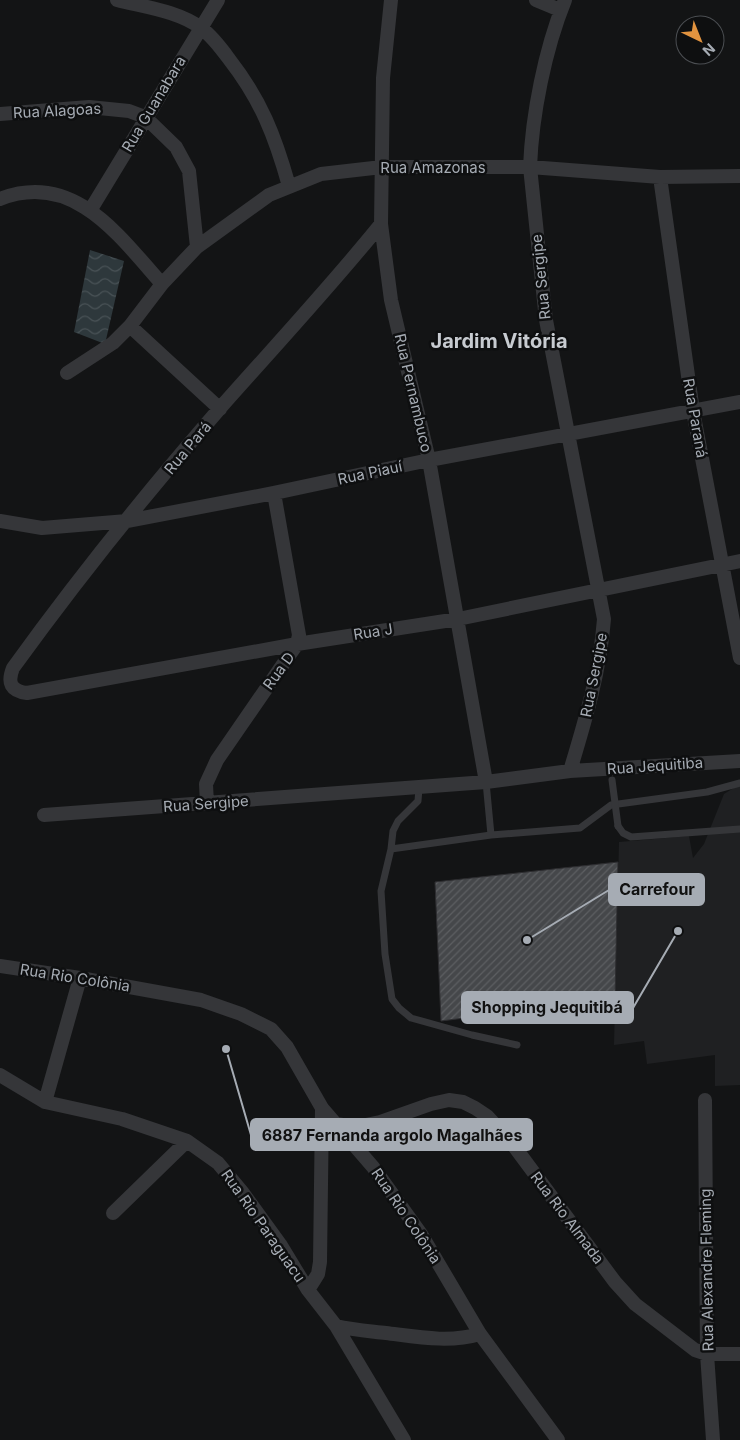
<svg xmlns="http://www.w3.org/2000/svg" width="740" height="1440" viewBox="0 0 740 1440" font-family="Inter,sans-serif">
<defs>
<pattern id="water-waves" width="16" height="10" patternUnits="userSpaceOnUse" patternTransform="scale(1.25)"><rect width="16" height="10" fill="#2e383c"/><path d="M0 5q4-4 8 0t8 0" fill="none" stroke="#495256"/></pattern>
<pattern id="building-hatch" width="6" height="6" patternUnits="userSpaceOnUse" patternTransform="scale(1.25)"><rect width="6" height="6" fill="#45474a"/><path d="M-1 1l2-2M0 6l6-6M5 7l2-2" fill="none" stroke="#5d5f62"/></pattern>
</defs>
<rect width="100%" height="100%" fill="#131415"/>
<path fill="#1f2022" d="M740,784v301l-25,1v-31l-68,9 -3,-23 -30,4 5,-203 70,-6 4,22 11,-14 20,-50z"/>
<path fill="url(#water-waves)" d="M90,250l34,11 -19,83 -31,-12z"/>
<path fill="url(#building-hatch)" stroke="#2e2e31" d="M618,862l-3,137 -174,22 -6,-139z"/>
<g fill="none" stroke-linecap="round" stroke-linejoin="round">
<path stroke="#353639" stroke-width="7" d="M486,782l5,53
M618,826l5,7 8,4 109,-8
M391,849l2,-18 5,-10 20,-20 1,-13
M517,1045l-45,-10 -61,-17 -12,-10 -7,-9 -7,-45 -4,-63 10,-42 100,-14 89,-7 31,-23 96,-13 33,-9"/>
<path stroke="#353639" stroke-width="14" d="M117,0c27,7 61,11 84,28 11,8 20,20 28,31 32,41 46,77 60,127
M391,0l-8,78 -2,146 10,76 38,160 57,322
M536,0l24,10
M565,0c-20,49 -33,115 -35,167l16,153 58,299c-4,53 -19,102 -34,152
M0,114l89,-7 40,4 16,6 31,30 13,24 8,76
M660,177l33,234 47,247
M0,199c74,-29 120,38 162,85
M91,209l127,-209
M381,224c-51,63 -106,122 -160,183 -73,84 -143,171 -208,261 -6,15 -2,23 14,25l270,-49 161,-25 282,-58
M130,326l90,83
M67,373l46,-30 17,-17 32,-42 35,-37 72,-52 52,-21 61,-7h148l130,10 80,-1
M0,521l42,7 85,-7 147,-28 155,-33 311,-58
M207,804l-1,-20 11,-24 80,-116 2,-9 -25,-142
M44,815l442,-33 84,-11 170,-10
M0,966l80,12 121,22 40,14 30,15 16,18 35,61 51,59 48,67 59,100 78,106
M0,1075l45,27 77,17 65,22 31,22 25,30 37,51 28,46 28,36 68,114
M705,1100l2,254 6,86
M45,1102l35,-124
M336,1124l20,3 24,-5 51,-18 18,-4 14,2 12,6 12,8 24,26 104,140 20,22 60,46 12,4h33
M113,1213l74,-72
M308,1290l10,-16 2,-12 2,-154
M336,1326c17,4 33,5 50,7 32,4 63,10 94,1"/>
<path stroke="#353639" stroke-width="7" d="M612,780l6,46"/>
</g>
<g text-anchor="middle" stroke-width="5" stroke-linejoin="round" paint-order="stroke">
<g font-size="15" fill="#a6acb4" stroke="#0e0f10">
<text transform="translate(154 104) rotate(-59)" y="5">Rua Guanabara</text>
<text transform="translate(57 111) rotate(-3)" y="5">Rua Alagoas</text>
<text x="433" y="173">Rua Amazonas</text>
<text transform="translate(541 277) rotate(-96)" y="5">Rua Sergipe</text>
<text transform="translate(413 393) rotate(77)" y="5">Rua Pernambuco</text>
<text transform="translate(695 418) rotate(80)" y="5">Rua Paraná</text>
<text transform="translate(188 448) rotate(-50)" y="5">Rua Pará</text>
<text transform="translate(370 473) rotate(-12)" y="5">Rua Piauí</text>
<text transform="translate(373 632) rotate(-9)" y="5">Rua J</text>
<text transform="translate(279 671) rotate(-54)" y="5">Rua D</text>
<text transform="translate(594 675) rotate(-79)" y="5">Rua Sergipe</text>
<text transform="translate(655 766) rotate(-4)" y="5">Rua Jequitiba</text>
<text transform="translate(206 804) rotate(-4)" y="5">Rua Sergipe</text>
<text transform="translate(75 978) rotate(9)" y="5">Rua Rio Colônia</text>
<text transform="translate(406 1216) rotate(56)" y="5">Rua Rio Colônia</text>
<text transform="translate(567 1218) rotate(53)" y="5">Rua Rio Almada</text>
<text transform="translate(263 1226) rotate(55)" y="5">Rua Rio Paraguacu</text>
<text transform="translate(707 1270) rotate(-91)" y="5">Rua Alexandre Fleming</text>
</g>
<g font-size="20" font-weight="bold" fill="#c7cbd0" stroke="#0e0f10">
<text x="499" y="348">Jardim Vitória</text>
</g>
</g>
<path fill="none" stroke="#a6acb4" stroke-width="2" d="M527 940L609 890M678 931L633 1008M226 1049L251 1135"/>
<g fill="#a6acb4" stroke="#0e0f10" stroke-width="2">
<circle cx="527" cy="940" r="5"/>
<circle cx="678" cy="931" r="5"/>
<circle cx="226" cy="1049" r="5"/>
</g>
<g fill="#a6acb4" stroke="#a6acb4" stroke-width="2">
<rect x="609" y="874" width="95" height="31" rx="5"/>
<rect x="462" y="992" width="171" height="31" rx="5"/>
<rect x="251" y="1119" width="281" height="31" rx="5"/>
</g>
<g font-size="16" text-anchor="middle" font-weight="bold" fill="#111">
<text x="657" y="895">Carrefour</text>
<text x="547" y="1013">Shopping Jequitibá</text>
<text x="392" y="1141">6887 Fernanda argolo Magalhães</text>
</g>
<g transform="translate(700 40) rotate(137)"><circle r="24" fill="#0e0f10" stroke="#4b4e52"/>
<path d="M0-4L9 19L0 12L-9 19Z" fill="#e2933f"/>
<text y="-8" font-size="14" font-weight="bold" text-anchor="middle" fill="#a6acb4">N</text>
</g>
</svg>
